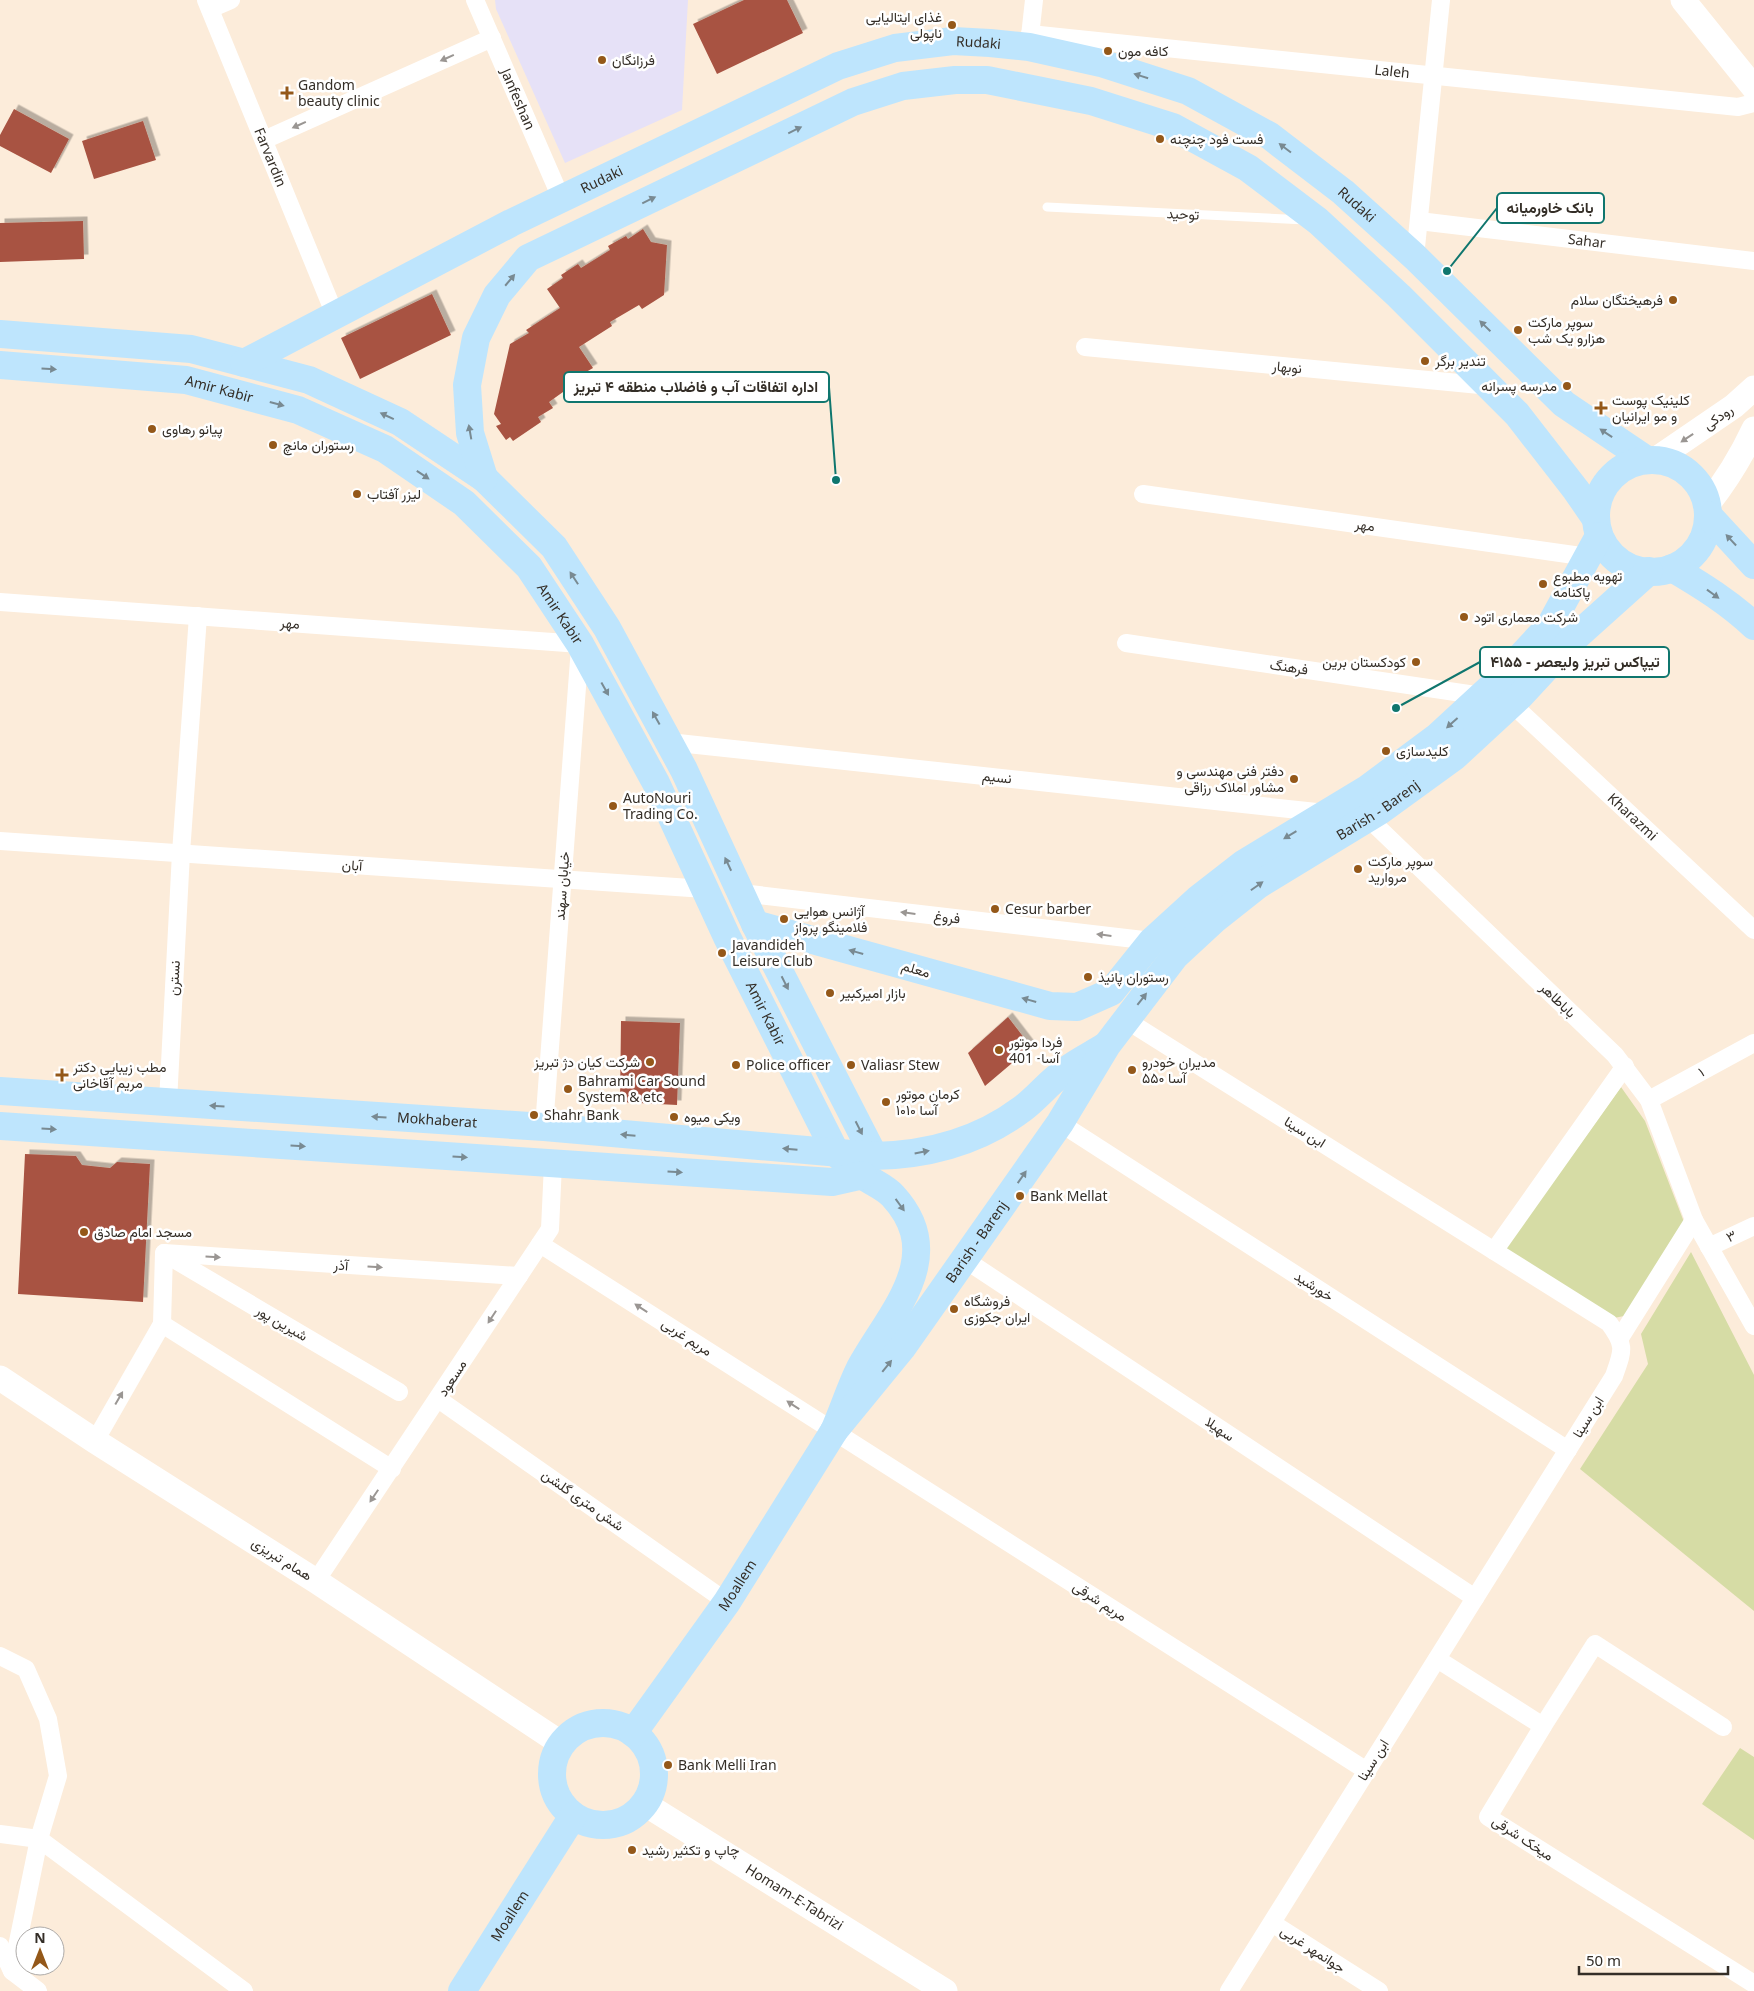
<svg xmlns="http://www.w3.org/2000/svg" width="1754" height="1991" viewBox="0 0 1754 1991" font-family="'Noto Sans',Vazirmatn,sans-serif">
<defs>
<filter id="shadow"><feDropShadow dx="4.5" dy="-4.5" stdDeviation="0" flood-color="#0004"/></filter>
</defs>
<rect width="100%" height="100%" fill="#fcecda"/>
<path fill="#e6e1f7" d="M495,0h193l-6,110 -117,53 -69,-154z"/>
<path fill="#d6dca5" d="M1621,1087l24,34 39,101 -60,94 -10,2 -109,-69z
M1691,1252l63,123v236l-174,-142 68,-105 -7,-30z
M1740,1748l14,9v83l-52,-36z"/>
<path fill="#a85342" filter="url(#shadow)" d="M744,0h43l16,33 -86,41 -24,-50z
M14,109l55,30 -18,34 -51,-27v-11z
M143,121l13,39 -62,19 -12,-38z
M83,221l1,38 -84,3v-39z
M643,229l8,13 16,3 -3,50 -22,14 -3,-4 -29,17 2,4 -33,21 14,21 -19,11 3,3 -28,20 4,6 -15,9 3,5 -28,19 -3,-4 -4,3 -10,-14 5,-2 -7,-10 16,-70 19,-11 -3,-3 34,-22 -13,-19 16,-11 -2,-3 17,-11 3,4 29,-18 -2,-4 18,-10 2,3z
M432,294l19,41 -91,44 -19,-41z
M1008,1017l23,30 -46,39 -17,-33z
M621,1021l59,2 -3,82 -57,-3z
M25,1154l51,2 6,9 28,3 7,-6 33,2 -7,138 -125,-8z"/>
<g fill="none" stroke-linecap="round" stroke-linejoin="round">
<path stroke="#fff" stroke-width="9" d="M1047,207l259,13"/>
<g stroke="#fff" stroke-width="18">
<path id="s1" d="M206,0l129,315"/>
<path id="s2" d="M475,0l86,198"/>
<path d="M210,9l21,-9"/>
<path id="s3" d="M1030,34l708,73 16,-4"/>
<path d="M1029,45l5,-45"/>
<path d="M264,140l228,-102"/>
<path id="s4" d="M1419,221l335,40"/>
<path d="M1415,257l26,-257"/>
<path d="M1085,347l405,39"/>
<path d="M1143,494l445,63"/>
<path d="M0,602l580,42"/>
<path d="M1126,643l356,53"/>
<path id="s5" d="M1512,704l242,226"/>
<path d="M669,742l657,71"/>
<path d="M1368,818l247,237 34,45 45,120 -74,118"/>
<path d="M0,841l705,48"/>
<path d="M741,893l411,48"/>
<path d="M1126,1020l483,303c17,23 14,27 5,53l-385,615"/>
<path d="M1649,1100l105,-57"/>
<path d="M168,1102l13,-249 17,-237"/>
<path d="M1060,1123l508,327"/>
<path d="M544,1127l36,-480"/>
<path d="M1694,1220l60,106"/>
<path d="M540,1244l827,527"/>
<path d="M1709,1247l45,-21"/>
<path d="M1494,1251l131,-185"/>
<path d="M164,1253l355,23"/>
<path d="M167,1255l232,137"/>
<path d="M964,1259l511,339"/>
<path d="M162,1324l230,145"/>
<path d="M438,1399l289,203"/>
<path d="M95,1441l67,-117 2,-71"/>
<path d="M316,1581l234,-352 3,-65"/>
<path d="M0,1656l26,13 22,50 10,57 -19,63 -27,132"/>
<path d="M1437,1659l106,67 -55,91 266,167"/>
<path d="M1543,1726l52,-82 128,83"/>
<path d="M0,1834l39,5 205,152"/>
<path d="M1272,1923l107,68"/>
<path d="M0,1946l12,25 26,20"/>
</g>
<g stroke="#fff" stroke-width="25">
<path d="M1683,0l71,88"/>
<path d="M1655,460l79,-54 20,-18"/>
<path d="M1707,505c19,-24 34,-48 47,-76"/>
<path d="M0,1378l95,63 221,140 246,163"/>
<path id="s6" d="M645,1804l300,187"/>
</g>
<g stroke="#bee5fd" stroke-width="28">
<path d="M0,334l191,15 118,31 91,42 84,56 70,69 53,81 77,142 71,154 119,232"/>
<path id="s7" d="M244,363l267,-140 327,-157 57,-18 58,-7 37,2 39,4 72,16 87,28 82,45 73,56 72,65 149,147 83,56"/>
<path id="s8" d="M0,365l186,15 112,30 87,39 79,54 65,64 51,77 76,139 71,154 109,216c10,8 19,17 29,24 9,6 21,11 28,19 56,61 -3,117 -33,172 -10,20 -17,43 -26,63"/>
<circle cx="1652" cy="516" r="56"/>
<path d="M484,478l-14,-45 -3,-48 9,-47 21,-43 31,-37 325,-156 50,-16 52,-6h32l104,21 82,26 75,41 70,53 81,75 118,118 59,76 20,29"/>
<path d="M1708,515l46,50"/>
<path d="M1672,568c29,17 58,35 82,58"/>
<path d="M755,924l295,82 27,1 34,-15 41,-51 46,-42 45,-35 124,-75 70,-52 64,-59 50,-54 48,-88"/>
<path id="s9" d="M0,1091l544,36 330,29c53,-1 104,-14 148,-47 15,-11 27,-27 43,-38 12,-9 26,-16 39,-24"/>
<path d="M0,1126l832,56 31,-7"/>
<circle cx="603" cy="1774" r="51"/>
<path id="s10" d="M633,1733l94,-131 107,-171 68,-83 158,-225 47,-78 68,-89 40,-37 43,-34 123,-75 73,-53 66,-61 51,-55 78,-70"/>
<path id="s11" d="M462,1991l111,-175"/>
</g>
</g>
<defs><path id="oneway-solid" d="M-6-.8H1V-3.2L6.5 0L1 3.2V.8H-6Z" transform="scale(1.25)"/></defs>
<g fill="#9a9693">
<use href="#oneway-solid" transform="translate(447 58) rotate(156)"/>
<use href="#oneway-solid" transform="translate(299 125) rotate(156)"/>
<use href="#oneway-solid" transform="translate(1687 438) rotate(146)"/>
<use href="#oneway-solid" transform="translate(908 913) rotate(-173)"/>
<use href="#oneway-solid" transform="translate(1104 935) rotate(-173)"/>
<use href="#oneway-solid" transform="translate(213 1257) rotate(4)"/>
<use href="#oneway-solid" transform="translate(375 1267) rotate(4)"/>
<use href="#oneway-solid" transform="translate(641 1308) rotate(-147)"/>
<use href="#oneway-solid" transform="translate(492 1317) rotate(123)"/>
<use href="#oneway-solid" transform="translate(119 1398) rotate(-60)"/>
<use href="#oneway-solid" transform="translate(793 1405) rotate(-147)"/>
<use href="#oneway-solid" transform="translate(374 1496) rotate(124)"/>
</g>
<g fill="#798a92">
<use href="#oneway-solid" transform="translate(1141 76) rotate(-162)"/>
<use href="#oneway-solid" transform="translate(795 130) rotate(-26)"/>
<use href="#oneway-solid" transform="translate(1285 148) rotate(-143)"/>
<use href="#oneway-solid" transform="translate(649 200) rotate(-26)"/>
<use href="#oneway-solid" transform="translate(510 280) rotate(-50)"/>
<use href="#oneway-solid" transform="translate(1485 326) rotate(-136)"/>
<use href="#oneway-solid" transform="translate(49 369) rotate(4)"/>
<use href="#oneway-solid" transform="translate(277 404) rotate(15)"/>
<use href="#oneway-solid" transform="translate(387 416) rotate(-155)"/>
<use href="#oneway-solid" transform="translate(470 432) rotate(-100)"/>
<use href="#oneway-solid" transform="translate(1606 433) rotate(-146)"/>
<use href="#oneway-solid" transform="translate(423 475) rotate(34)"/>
<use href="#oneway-solid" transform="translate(1731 540) rotate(-133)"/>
<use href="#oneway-solid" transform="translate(574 578) rotate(-123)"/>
<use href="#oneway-solid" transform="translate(1713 594) rotate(36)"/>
<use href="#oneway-solid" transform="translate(605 689) rotate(61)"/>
<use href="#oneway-solid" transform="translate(656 718) rotate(-119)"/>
<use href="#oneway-solid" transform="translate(1452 723) rotate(138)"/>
<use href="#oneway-solid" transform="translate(1290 835) rotate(149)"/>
<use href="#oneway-solid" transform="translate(728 864) rotate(-115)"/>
<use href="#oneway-solid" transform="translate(1257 886) rotate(-35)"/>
<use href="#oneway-solid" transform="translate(856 952) rotate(-164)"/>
<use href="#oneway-solid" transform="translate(785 983) rotate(63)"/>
<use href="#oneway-solid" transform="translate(1142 999) rotate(-52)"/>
<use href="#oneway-solid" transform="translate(1029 1000) rotate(-164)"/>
<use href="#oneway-solid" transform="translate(217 1106) rotate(-176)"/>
<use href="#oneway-solid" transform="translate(379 1117) rotate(-176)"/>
<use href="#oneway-solid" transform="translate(859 1128) rotate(63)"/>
<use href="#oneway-solid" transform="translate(49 1129) rotate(4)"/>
<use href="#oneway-solid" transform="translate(628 1135) rotate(-175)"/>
<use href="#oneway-solid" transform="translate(298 1146) rotate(4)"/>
<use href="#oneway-solid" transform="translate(790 1149) rotate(-175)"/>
<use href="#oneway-solid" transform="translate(922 1152) rotate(-11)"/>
<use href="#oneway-solid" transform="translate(460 1157) rotate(4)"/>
<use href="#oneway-solid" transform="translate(675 1172) rotate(4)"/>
<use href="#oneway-solid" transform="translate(1022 1177) rotate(-55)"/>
<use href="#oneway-solid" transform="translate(900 1205) rotate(54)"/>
<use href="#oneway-solid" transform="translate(887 1366) rotate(-51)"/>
</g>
<g fill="#945819" stroke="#fff" stroke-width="2">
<circle cx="952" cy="25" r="5"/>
<circle cx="1108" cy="51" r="5"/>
<circle cx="602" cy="60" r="5"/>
<path d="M284.5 85.5h5v5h5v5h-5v5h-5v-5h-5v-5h5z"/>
<circle cx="1160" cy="139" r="5"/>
<circle cx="1673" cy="300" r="5"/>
<circle cx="1518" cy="330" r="5"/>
<circle cx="1425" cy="361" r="5"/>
<circle cx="1567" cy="386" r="5"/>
<path d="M1598.5 400.5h5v5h5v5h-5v5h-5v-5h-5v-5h5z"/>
<circle cx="152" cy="429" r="5"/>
<circle cx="273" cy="445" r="5"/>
<circle cx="357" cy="494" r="5"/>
<circle cx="1543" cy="584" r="5"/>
<circle cx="1464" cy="617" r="5"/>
<circle cx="1416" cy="662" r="5"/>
<circle cx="1386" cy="751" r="5"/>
<circle cx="1294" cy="779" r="5"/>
<circle cx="613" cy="806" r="5"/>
<circle cx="1358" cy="869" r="5"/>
<circle cx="995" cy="909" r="5"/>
<circle cx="784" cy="919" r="5"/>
<circle cx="722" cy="953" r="5"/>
<circle cx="1088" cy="977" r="5"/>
<circle cx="830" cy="993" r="5"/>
<circle cx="999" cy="1050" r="5"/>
<circle cx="650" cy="1062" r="5"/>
<circle cx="736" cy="1065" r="5"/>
<circle cx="851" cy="1065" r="5"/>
<circle cx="1132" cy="1070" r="5"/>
<path d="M59.5 1067.5h5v5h5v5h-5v5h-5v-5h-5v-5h5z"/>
<circle cx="568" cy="1089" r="5"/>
<circle cx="886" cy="1102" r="5"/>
<circle cx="534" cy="1115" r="5"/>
<circle cx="674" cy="1117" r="5"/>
<circle cx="1020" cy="1196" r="5"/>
<circle cx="84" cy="1232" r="5"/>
<circle cx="954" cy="1309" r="5"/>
<circle cx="668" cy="1765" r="5"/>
<circle cx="632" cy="1850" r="5"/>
</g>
<g text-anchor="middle" stroke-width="5" stroke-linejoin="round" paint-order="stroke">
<g font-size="14" fill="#342e27" stroke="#fff" text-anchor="start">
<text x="942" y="22" text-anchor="end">غذای ایتالیایی<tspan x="942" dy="16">ناپولی</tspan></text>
<text x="1118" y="56">کافه مون</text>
<text x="612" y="65">فرزانگان</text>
<text x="298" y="90">Gandom<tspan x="298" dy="16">beauty clinic</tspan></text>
<text x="1170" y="144">فست فود چنچنه</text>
<text x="1663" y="305" text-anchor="end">فرهیختگان سلام</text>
<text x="1528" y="327">سوپر مارکت<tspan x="1528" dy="16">هزارو یک شب</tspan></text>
<text x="1435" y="366">تندیر برگر</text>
<text x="1557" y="391" text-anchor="end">مدرسه پسرانه</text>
<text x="1612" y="405">کلینیک پوست<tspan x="1612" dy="16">و مو ایرانیان</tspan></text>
<text x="162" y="434">پیانو رهاوی</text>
<text x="283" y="450">رستوران مانچ</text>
<text x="367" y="499">لیزر آفتاب</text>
<text x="1553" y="581">تهویه مطبوع<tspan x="1553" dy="16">پاکنامه</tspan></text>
<text x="1474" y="622">شرکت معماری اتود</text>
<text x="1406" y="667" text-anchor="end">کودکستان برین</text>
<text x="1396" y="756">کلیدسازی</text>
<text x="1284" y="776" text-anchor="end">دفتر فنی مهندسی و<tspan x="1284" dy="16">مشاور املاک رزاقی</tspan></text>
<text x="623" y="803">AutoNouri<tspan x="623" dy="16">Trading Co.</tspan></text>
<text x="1368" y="866">سوپر مارکت<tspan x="1368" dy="16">مروارید</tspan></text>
<text x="1005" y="914">Cesur barber</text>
<text x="794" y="916">آژانس هوایی<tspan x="794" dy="16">فلامینگو پرواز</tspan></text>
<text x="732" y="950">Javandideh<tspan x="732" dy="16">Leisure Club</tspan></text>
<text x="1098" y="982">رستوران پانیذ</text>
<text x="840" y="998">بازار امیرکبیر</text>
<text x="1009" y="1047">فردا موتور<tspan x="1009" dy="16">401 -آسا</tspan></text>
<text x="640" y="1067" text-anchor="end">شرکت کیان دژ تبریز</text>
<text x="1142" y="1067">مدیران خودرو<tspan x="1142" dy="16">۵۵۰ آسا</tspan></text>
<text x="746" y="1070">Police officer</text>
<text x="861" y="1070">Valiasr Stew</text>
<text x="73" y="1072">مطب زیبایی دکتر<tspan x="73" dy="16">مریم آقاخانی</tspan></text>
<text x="578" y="1086">Bahrami Car Sound<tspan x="578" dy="16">System &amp; etc</tspan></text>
<text x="896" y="1099">کرمان موتور<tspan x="896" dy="16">۱۰۱۰ آسا</tspan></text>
<text x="544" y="1120">Shahr Bank</text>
<text x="684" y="1122">ویکی میوه</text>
<text x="1030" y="1201">Bank Mellat</text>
<text x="94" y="1237">مسجد امام صادق</text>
<text x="964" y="1306">فروشگاه<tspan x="964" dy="16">ایران جکوزی</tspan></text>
<text x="678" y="1770">Bank Melli Iran</text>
<text x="642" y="1855">چاپ و تکثیر رشید</text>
</g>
<g font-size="14" fill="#342e27" stroke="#fff">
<text dy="5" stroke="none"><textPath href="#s7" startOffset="808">Rudaki</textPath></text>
<text dy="5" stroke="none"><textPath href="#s3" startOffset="364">Laleh</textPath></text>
<text dy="5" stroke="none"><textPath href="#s2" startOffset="108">Janfeshan</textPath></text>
<text dy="5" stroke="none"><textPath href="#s1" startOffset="170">Farvardin</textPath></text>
<text dy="5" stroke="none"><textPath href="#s7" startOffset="402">Rudaki</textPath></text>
<text dy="5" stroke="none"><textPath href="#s7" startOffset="1228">Rudaki</textPath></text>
<text transform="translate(1183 214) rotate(3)" y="5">توحید</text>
<text dy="5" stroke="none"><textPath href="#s4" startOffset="169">Sahar</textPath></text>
<text transform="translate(1287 367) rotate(5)" y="5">نوبهار</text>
<text dy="5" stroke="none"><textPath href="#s8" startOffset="221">Amir Kabir</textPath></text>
<text transform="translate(1718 417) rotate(-35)" y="5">رودکی</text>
<text transform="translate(1365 525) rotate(8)" y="5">مهر</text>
<text dy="5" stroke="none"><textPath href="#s8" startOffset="641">Amir Kabir</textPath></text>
<text transform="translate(290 623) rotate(4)" y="5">مهر</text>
<text transform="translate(1289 667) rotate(8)" y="5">فرهنگ</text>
<text transform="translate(997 777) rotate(6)" y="5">نسیم</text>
<text dy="5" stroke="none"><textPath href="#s10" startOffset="1199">Barish - Barenj</textPath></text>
<text dy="5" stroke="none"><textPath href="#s5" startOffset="165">Kharazmi</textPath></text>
<text transform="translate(352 865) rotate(4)" y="5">آبان</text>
<text transform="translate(562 886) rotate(-86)" y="5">خیابان سهند</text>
<text transform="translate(947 917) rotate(7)" y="5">فروغ</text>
<text transform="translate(916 969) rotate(16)" y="5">معلم</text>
<text transform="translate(174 978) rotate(-87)" y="5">نسترن</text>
<text transform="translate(1558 1000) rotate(44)" y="5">باباطاهر</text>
<text dy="5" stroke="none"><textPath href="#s8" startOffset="1091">Amir Kabir</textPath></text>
<text transform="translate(1701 1072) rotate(-29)" y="5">۱</text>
<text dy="5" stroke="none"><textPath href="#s9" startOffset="438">Mokhaberat</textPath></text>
<text transform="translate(1305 1132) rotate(32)" y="5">ابن سینا</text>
<text transform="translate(1731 1236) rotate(-25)" y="5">۳</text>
<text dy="5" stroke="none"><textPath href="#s10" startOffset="600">Barish - Barenj</textPath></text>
<text transform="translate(341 1265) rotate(4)" y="5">آذر</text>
<text transform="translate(1314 1286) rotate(33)" y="5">خورشید</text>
<text transform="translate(282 1323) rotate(30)" y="5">شیرین پور</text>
<text transform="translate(687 1337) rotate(33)" y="5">مریم غربی</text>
<text transform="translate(452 1378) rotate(-57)" y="5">مسعود</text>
<text transform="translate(1588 1417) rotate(-58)" y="5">ابن سینا</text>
<text transform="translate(1220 1429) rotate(34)" y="5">سهیلا</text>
<text transform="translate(583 1500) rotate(35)" y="5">شش متری گلشن</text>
<text transform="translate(282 1559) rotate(32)" y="5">همام تبریزی</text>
<text dy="5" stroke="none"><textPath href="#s10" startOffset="181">Moallem</textPath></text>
<text transform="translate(1100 1601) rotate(33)" y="5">مریم شرقی</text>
<text transform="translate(1373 1760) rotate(-58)" y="5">ابن سینا</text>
<text transform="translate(1523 1838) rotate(33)" y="5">میخک شرقی</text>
<text dy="5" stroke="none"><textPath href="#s6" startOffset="176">Homam-E-Tabrizi</textPath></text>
<text dy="5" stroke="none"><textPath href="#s11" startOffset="89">Moallem</textPath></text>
<text transform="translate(1313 1949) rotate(33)" y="5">جوانمهر غربی</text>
</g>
</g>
<path fill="none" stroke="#0f766e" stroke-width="2" d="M1447 271L1497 208M836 480L829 387M1396 708L1480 662"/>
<g fill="#0f766e" stroke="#fff" stroke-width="2">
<circle cx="1447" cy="271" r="5"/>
<circle cx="836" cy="480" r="5"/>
<circle cx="1396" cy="708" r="5"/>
</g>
<g fill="#fff" stroke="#0f766e" stroke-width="2">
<rect x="1497" y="193" width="107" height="30" rx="5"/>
<rect x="564" y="372" width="265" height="30" rx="5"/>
<rect x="1480" y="647" width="189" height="30" rx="5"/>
</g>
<g font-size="15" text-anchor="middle" font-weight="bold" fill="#342e27">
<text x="1550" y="213">بانک خاورمیانه</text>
<text x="696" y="392">اداره اتفاقات آب و فاضلاب منطقه ۴ تبریز</text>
<text x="1575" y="667">تیپاکس تبریز ولیعصر - ۴۱۵۵</text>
</g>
<g transform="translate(40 1951)"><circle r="24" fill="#ffffff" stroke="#aeaba9"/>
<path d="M0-4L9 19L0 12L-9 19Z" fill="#945819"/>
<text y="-8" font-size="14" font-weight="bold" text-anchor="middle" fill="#342e27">N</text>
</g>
<path d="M1579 1966v8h149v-8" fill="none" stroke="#342e27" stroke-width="2.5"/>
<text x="1586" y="1966" font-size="15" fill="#342e27" stroke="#ffffff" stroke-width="4" paint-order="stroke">50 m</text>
</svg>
